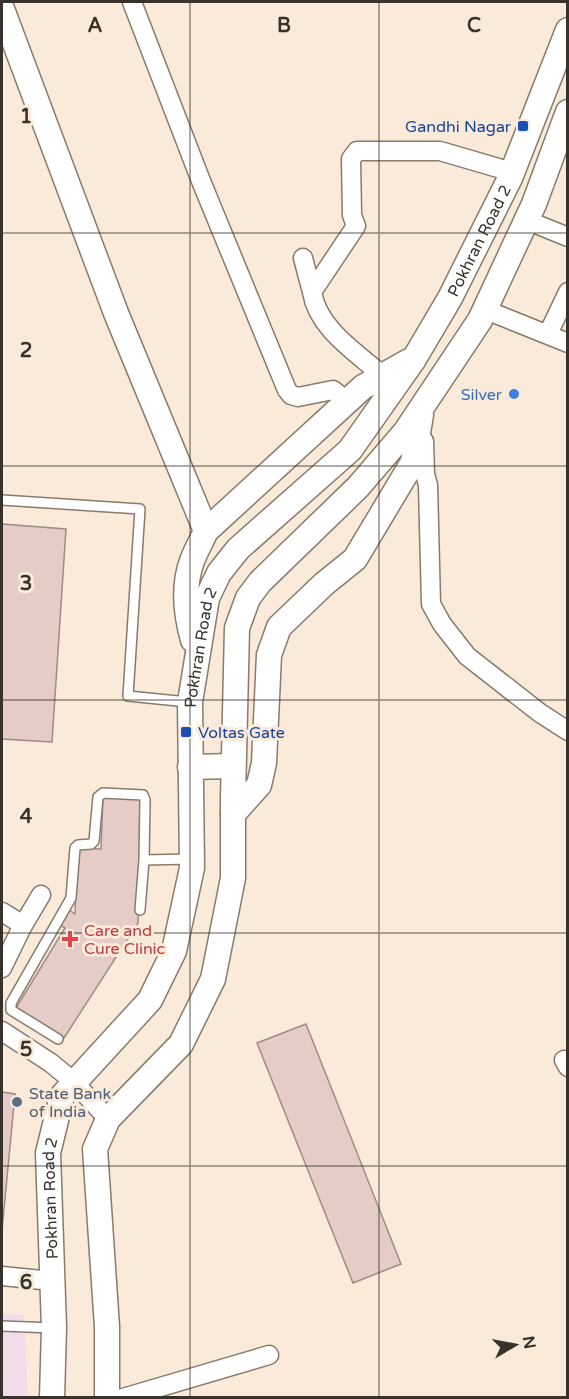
<svg xmlns="http://www.w3.org/2000/svg" width="569" height="1399" viewBox="0 0 569 1399" font-family="'Varela Round',sans-serif">
<rect width="100%" height="100%" fill="#faead9"/>
<path fill="#f2dce9" d="M2,1314l22,1 4,82h-26z"/>
<path fill="#e5ccc7" stroke="#a18a85" stroke-width="1.5" d="M2,524l64,5 -14,213 -50,-3z
M103,796l40,2 -5,125 -74,115 -48,-30 49,-80 -7,-4 11,-14 6,4 2,-66 24,1z
M306,1024l95,240 -48,19 -96,-240z
M2,1092l13,2 -13,136z"/>
<g fill="none" stroke-linecap="round" stroke-linejoin="round">
<g stroke="#897b6c" stroke-width="12">
<path id="lane" d="M2,500l138,9 -12,187 60,6
M140,910l4,-50
M58,1039l-47,-29v-7l60,-105 4,-50 3,-3 13,-1 3,-3 4,-44 5,-4 40,2 2,5 -1,60 48,-1
M2,1326l51,2"/>
</g>
<g stroke="#897b6c" stroke-width="21">
<path id="street" d="M132,2l69,179 86,209 4,5 7,2 35,-7 14,11
M526,220l42,17
M303,258l9,34
M486,310l82,33
M548,334l20,-42
M383,376c-27,-24 -65,-47 -71,-84l44,-66 -4,-11 -1,-56 6,-8h83l72,21
M424,441l1,33 3,11 3,119 11,20 25,32 73,57 28,18
M2,912l21,13
M2,968l20,-41 19,-32
M2,1031l49,32 23,19 34,37
M564,1060l4,7
M2,1276l50,5
M123,1398l146,-43"/>
</g>
<g stroke="#897b6c" stroke-width="27">
<g id="secondary">
<path d="M2,9l114,304 90,218"/>
<path d="M193,640c-7,-25 -10,-55 -1,-79 4,-11 10,-21 14,-30l157,-144 46,-26"/>
<path d="M190,767l43,-1"/>
<path d="M233,814l26,-29 5,-22 5,-108 10,-28 45,-43 31,-25 58,-97 8,-47"/>
<path id="s1" d="M52,1398l2,-70 -6,-175 14,-57 88,-96 24,-49 18,-83 -2,-166 17,-104 12,-25 19,-24 112,-99 64,-91 36,-61 60,-120 58,-148"/>
<path d="M107,1398v-71l-12,-178 13,-30 73,-75 32,-65 20,-101v-80l4,-170 11,-30 12,-16 98,-95 48,-56 74,-111 54,-116 34,-92"/>
</g>
</g>
<use href="#lane" stroke="#fff" stroke-width="9"/>
<use href="#street" stroke="#fff" stroke-width="18"/>
<use href="#secondary" stroke="#fff" stroke-width="24"/>
</g>
<path fill="none" stroke="#38322c" stroke-width="1.5" stroke-opacity="0.55" d="M190,2v1396M379,2v1396M2,233h566M2,466h566M2,700h566M2,933h566M2,1166h566"/>
<g fill="#1a4fb4" stroke="#faead9" stroke-width="2">
<rect x="517" y="120" width="12" height="12" rx="3"/>
<rect x="180" y="726" width="12" height="12" rx="3"/>
</g>
<circle fill="#3f7fe0" stroke="#faead9" stroke-width="2" cx="514" cy="394" r="6"/>
<path fill="#e0444e" stroke="#faead9" stroke-width="2" d="M67 930h6v6h6v6h-6v6h-6v-6h-6v-6h6z"/>
<circle fill="#5c6f8a" stroke="#faead9" stroke-width="2" cx="17" cy="1102" r="6"/>
<g text-anchor="middle" stroke-width="6" stroke-linejoin="round" paint-order="stroke">
<g font-size="16" fill="#164399" stroke="#faead9" text-anchor="end">
<text x="511" y="132">Gandhi Nagar</text>
<text x="198" y="738" text-anchor="start">Voltas Gate</text>
</g>
<g font-size="16" fill="#38322c" stroke="#faead9">
<text dy="6" stroke="none"><textPath href="#s1" startOffset="1299">Pokhran Road 2</textPath></text>
<text dy="6" stroke="none"><textPath href="#s1" startOffset="795">Pokhran Road 2</textPath></text>
<text dy="6" stroke="none"><textPath href="#s1" startOffset="200">Pokhran Road 2</textPath></text>
</g>
<g font-size="16" fill="#366cbe" stroke="#faead9" text-anchor="end">
<text x="502" y="400">Silver</text>
</g>
<g font-size="16" fill="#be3a42" stroke="#faead9" text-anchor="start">
<text x="84" y="936">Care and<tspan x="84" dy="18">Cure Clinic</tspan></text>
</g>
<g font-size="16" fill="#4e5e75" stroke="#faead9" text-anchor="start">
<text x="29" y="1099">State Bank<tspan x="29" dy="18">of India</tspan></text>
</g>
</g>
<g font-size="20" text-anchor="middle" font-weight="bold" fill="#38322c" stroke="#faead9" stroke-width="6" stroke-linejoin="round" paint-order="stroke">
<text x="95" y="32">A</text>
<text x="284" y="32">B</text>
<text x="474" y="32">C</text>
<text x="26" y="123">1</text>
<text x="26" y="357">2</text>
<text x="26" y="590">3</text>
<text x="26" y="823">4</text>
<text x="26" y="1056">5</text>
<text x="26" y="1289">6</text>
</g>
<rect width="569" height="1399" fill="none" stroke="#38322c" stroke-width="6"/>
<g transform="translate(515 1345) rotate(80)" stroke="#faead9" stroke-width="4.5" paint-order="stroke">
<path d="M0-4.5L10 22L0 15L-10 22Z" fill="#38322c"/>
<text y="-9" font-size="16" font-weight="bold" text-anchor="middle" fill="#38322c">N</text>
</g>
</svg>
